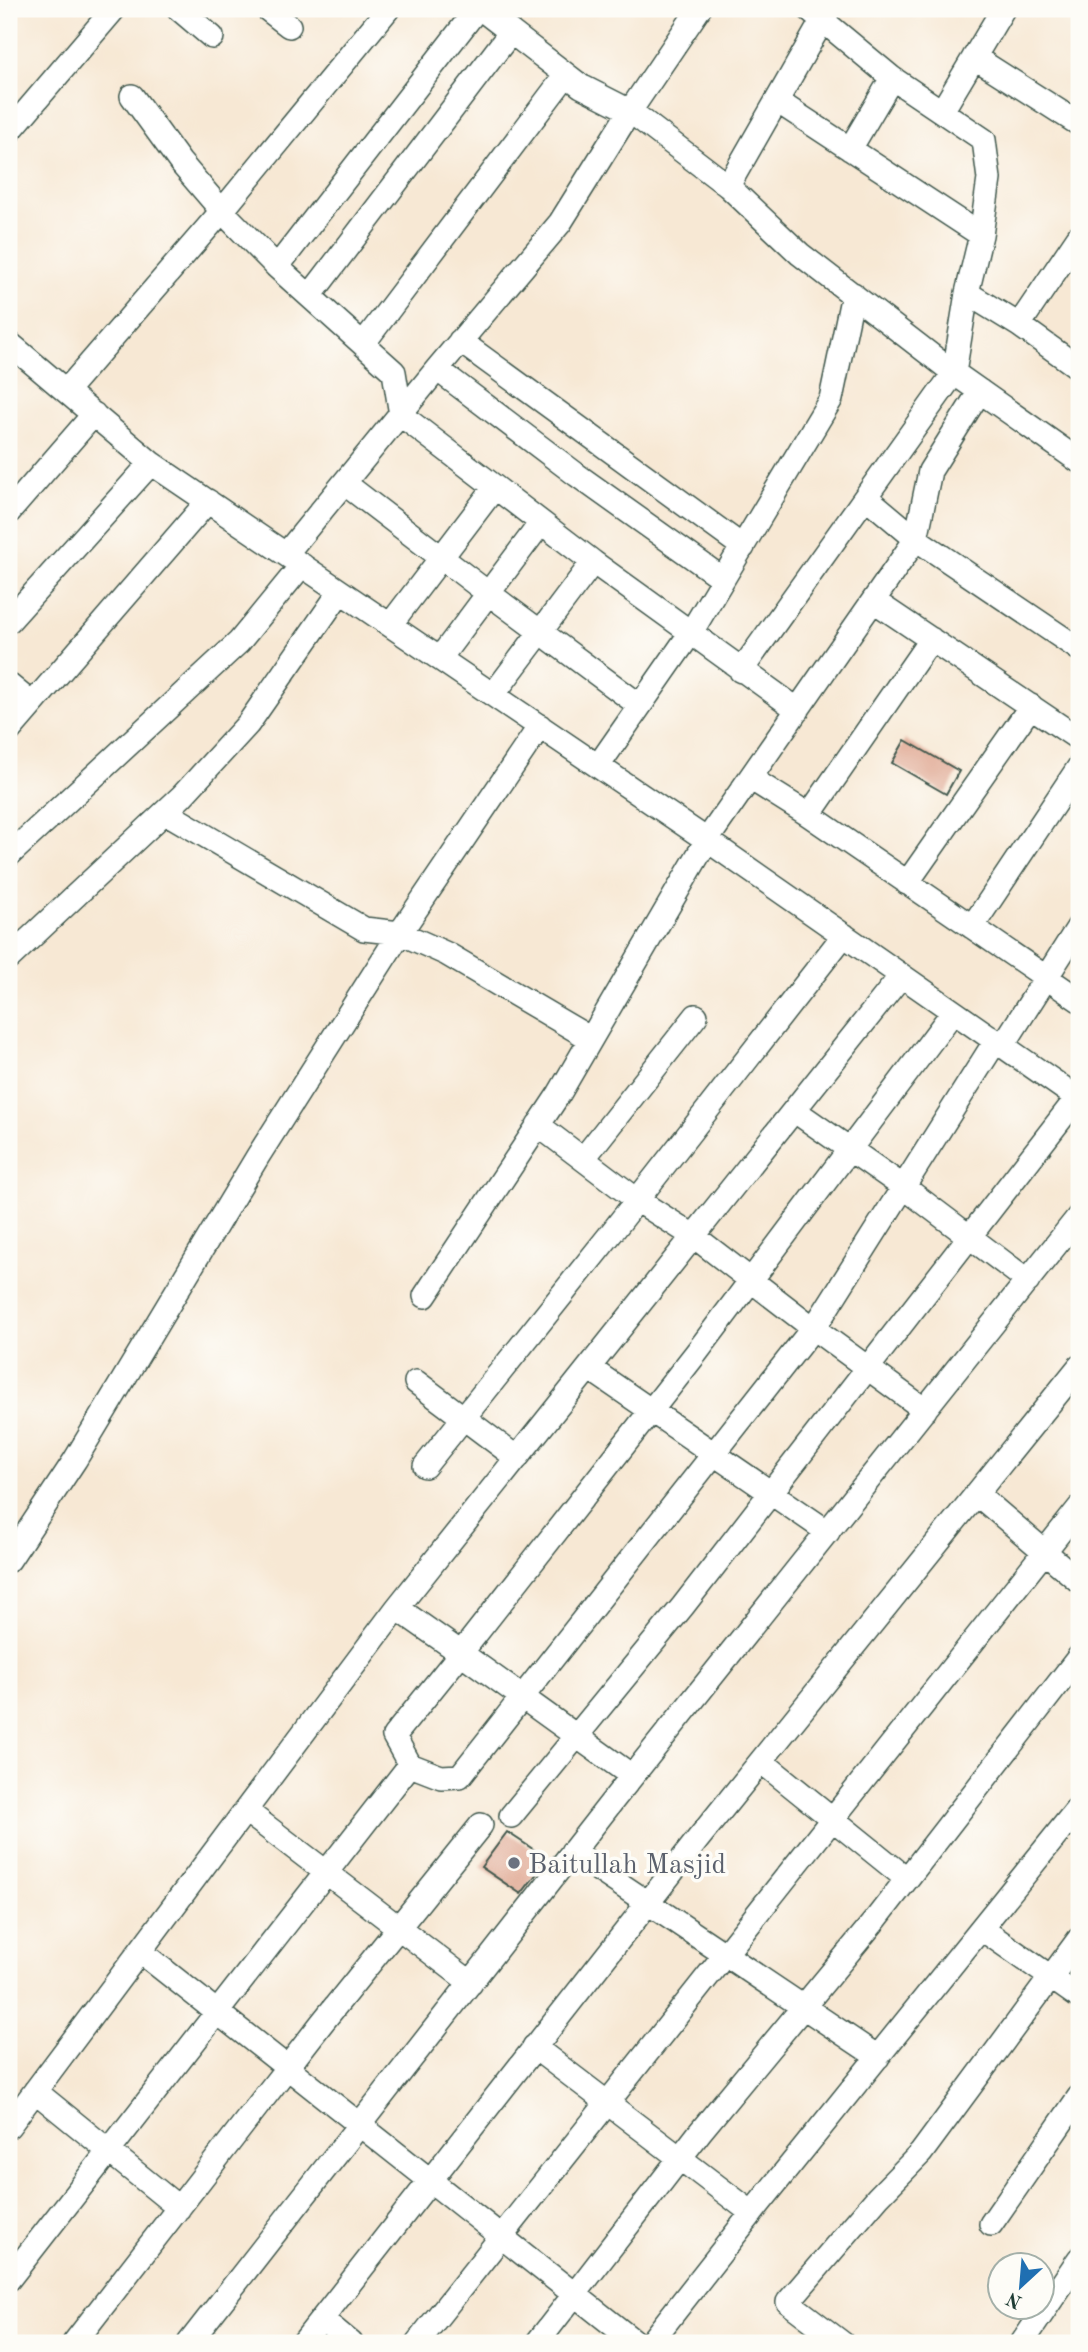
<svg xmlns="http://www.w3.org/2000/svg" width="1088" height="2352" viewBox="0 0 1088 2352" font-family="'Old Standard TT',serif">
<rect width="100%" height="100%" fill="#fdfcf7"/>
<filter id="ink" filterUnits="userSpaceOnUse"><feTurbulence type="fractalNoise" baseFrequency=".0143" numOctaves="2"/><feDisplacementMap in="SourceGraphic" scale="14" xChannelSelector="R" yChannelSelector="G"/><feConvolveMatrix kernelMatrix="1 2 1 2 8 2 1 2 1" color-interpolation-filters="sRGB"/></filter>
<filter id="wash" filterUnits="userSpaceOnUse"><feTurbulence type="fractalNoise" baseFrequency=".00686" numOctaves="4" result="noise"/><feDisplacementMap in="SourceGraphic" scale="28" xChannelSelector="R" yChannelSelector="G"/><feGaussianBlur stdDeviation="1.57" result="paint"/><feColorMatrix in="noise" values="0 0 0 0 0 0 0 0 0 0 0 0 0 0 0 0 0 1.4 0 .05"/><feComposite in="paint" operator="in"/></filter>
<g filter="url(#wash)">
<rect width="100%" height="100%" fill="#f7e8d4"/>
<g id="blocks">
<path fill="#dfa690" d="M905,740l54,31 -13,23 -54,-31z
M507,1832l41,27 -27,35 -40,-27z"/>
</g>
</g>
<g filter="url(#ink)">
<use href="#blocks" fill-opacity="0" stroke="#3f574c" stroke-width="2"/>
<g fill="none" stroke-linecap="round" stroke-linejoin="round">
<g stroke="#3f574c" stroke-width="26">
<path id="minor" d="M179,9l33,28
M267,9l22,17
M481,9l100,77 49,25 98,75
M829,9l-101,177 72,68 154,119 125,88
M974,57l105,67
M132,96l48,66 42,49 55,56 117,105 7,43 192,147 205,148
M777,101l204,134
M942,111l61,-102
M9,132l105,-123
M850,149l42,-71
M277,267l200,-258
M967,293l52,32 60,43
M310,296l201,-264
M1019,325l60,-89
M460,341l283,206
M9,343l142,120 556,377 372,259
M363,344l203,-269
M437,369l140,106 146,104
M66,391l156,-180 166,-202
M344,483l132,101 163,121
M866,497l50,42 163,110
M9,512l85,-98
M286,554l151,-185 123,-146 70,-112 69,-102
M874,601l205,138
M9,621l142,-158
M390,625l105,-138
M440,658l101,-135
M741,671l213,-298 13,-80 14,-58 8,-56 -5,-39 -92,-62 -83,-69
M9,685l23,19
M493,695l100,-133
M9,731l199,-230
M598,766l92,-132 141,-235 22,-105
M750,778l59,37 270,185
M165,812l199,117 36,4 47,21 144,85
M809,815l122,-176
M9,855l230,-213 63,-77
M907,883l124,-177
M972,927l107,-160
M9,958l173,-162 66,-72 92,-132
M901,976l-504,632 64,45 236,-301 256,-340
M1002,1047l77,-121
M795,1111l110,77 123,93
M538,1125l99,75 58,37 118,91 112,82
M583,1159l113,-143
M425,1296l134,-202 148,-254 209,-301 14,-68 50,-80
M589,1368l239,164
M416,1382l101,76
M425,1466l184,-230 235,-301
M977,1494l102,87
M9,1560l66,-100 183,-304 142,-223 140,-207
M761,1761l146,118
M632,1776c-57,-41 -114,-82 -171,-123l-67,83 16,29 31,12 19,-1c117,-149 235,-298 353,-448l7,-9 175,-277
M246,1811l225,172
M511,1816l172,-210 394,-508
M572,1852l306,205
M982,1929l97,68
M141,1952l495,391
M534,2047l218,166
M35,2091l144,117
M9,2126l388,-518
M991,2224l88,-127
M9,2279l401,-514
M322,2319l29,24
M74,2343l247,-319 160,-199
M189,2343l425,-544 465,-583
M303,2343l395,-504 381,-472
M417,2343l662,-835
M537,2343l163,-211 176,-213 203,-262
M650,2343l109,-139 320,-397
M842,2343l-54,-41 90,-105 43,-44 158,-214
M1022,2343l57,-84"/>
</g>
<use href="#minor" stroke="#fff" stroke-width="23"/>
</g>
</g>
<circle fill="#6b7280" stroke="#fdfcf7" stroke-width="2.5" cx="514" cy="1863" r="7"/>
<g text-anchor="middle" stroke-width="7" stroke-linejoin="round" paint-order="stroke">
<g font-size="28" fill="#5b616d" stroke="#fdfcf7" text-anchor="start">
<text x="528" y="1873">Baitullah Masjid</text>
</g>
</g>
<rect width="1088" height="2352" fill="none" stroke="#fdfcf7" stroke-width="35"/>
<g transform="translate(1021 2286) rotate(206)"><circle r="33" fill="#fdfcf7" stroke="#a4b0a9" stroke-width="2"/>
<path d="M0-5L12 26L0 18L-12 26Z" fill="#1f6fb2"/>
<text y="-10" font-size="19" font-weight="bold" text-anchor="middle" fill="#1f3d34">N</text>
</g>
</svg>
